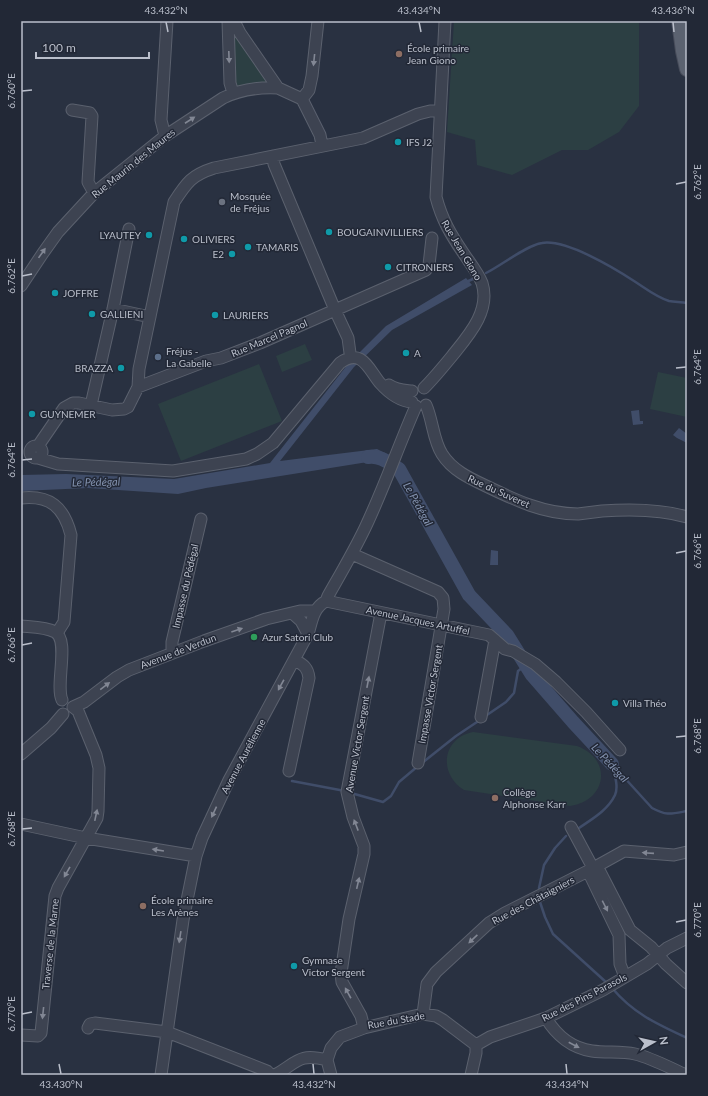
<svg xmlns="http://www.w3.org/2000/svg" width="708" height="1096" viewBox="0 0 708 1096" font-family="Lato,sans-serif">
<rect width="100%" height="100%" fill="#293141"/>
<path fill="#2c3f43" d="M454,21h185v85l-20,26 -31,18h-26l-50,25 -35,-10 -2,-25 -28,-8z
M235,37l4,1 29,46 -34,3 -2,-48z
M305,344l7,16 -30,12 -6,-16z
M259,364l23,57 -101,40 -23,-57z
M658,372l29,6v39l-37,-8z
M473,732l104,14c36,13 30,55 -7,60l-106,-16c-26,-16 -22,-52 9,-58z"/>
<path fill="#404d69" d="M466,278l6,7 -80,45 -38,37 -74,94 97,-12 12,6 -4,9 -11,-3 -168,27 -28,6 -90,-6 -67,3v-16l45,-1 108,5 96,-16 78,-99 38,-38z
M639,410l1,11h3v3l-10,1 -2,-14z
M679,428l8,6v9l-10,-5 -4,-3z
M491,550l7,1v14h-8z"/>
<g fill="none" stroke-linecap="round" stroke-linejoin="round">
<path stroke="#404d69" stroke-width="2.5" d="M486,273c16,-8 41,-28 56,-30 24,-4 72,25 92,38 11,7 22,16 35,20 6,1 12,1 18,2
M466,282l7,-3
M484,717l22,-15 8,-9 4,-22 8,-6
M422,763l34,-27 24,-16
M612,764l40,44c15,8 19,6 35,3
M292,781l53,10
M351,793l32,9 8,-6 8,-14 19,-16
M579,828c13,-9 29,-18 36,-33 4,-9 -1,-22 -3,-31
M539,888l5,-23 11,-17 11,-12
M540,902l5,15 8,17 54,49
M612,988c22,26 45,36 75,50"/>
<path stroke="#404d69" stroke-width="14" d="M368,457c12,-2 21,6 31,12l70,126 38,40 25,40 41,47 39,42"/>
<g stroke="#5b616e" stroke-width="13">
<path id="minor" d="M228,21l2,62 3,10
M234,21l6,12 38,55 24,11 18,36 2,10
M302,99l7,-9 3,-14 6,-55
M72,110l18,3 2,3 -4,66 6,11
M165,136l-4,-16 6,-99
M273,156l1,8 61,146 13,28 2,15
M21,286l22,-33 15,-21 36,-39 71,-57 58,-38c18,-9 35,-11 55,-10
M113,309l37,8
M389,385c7,5 14,5 23,6
M138,387l68,-26 15,-3 39,-15 166,-73 3,-5 3,-27
M424,388c10,-10 19,-21 28,-32 16,-20 39,-45 30,-73 -4,-10 -12,-20 -18,-29 -13,-19 -22,-34 -28,-57l9,-176
M91,405l22,-96 16,-80
M426,405c7,16 7,35 16,49 10,16 27,24 44,32 29,14 58,28 92,28 8,-1 16,-2 24,-3 28,-2 58,-2 85,6
M30 452a6 6 0 1 1 12 0a6 6 0 1 1-12 0Z
M38,446l26,-38 9,-5h6l33,7 12,-1 4,-2 10,-20 1,-18 35,-167c13,-20 18,-27 40,-34l149,-30 55,-24 12,-3h10
M38,458l20,6 115,7 73,-12 11,-5 16,-11 67,-80c22,-16 29,7 40,20 8,9 20,18 32,19
M21,498c29,-3 43,9 50,37l-7,87 -7,11
M352,554l86,38 5,6 1,11 -26,154
M326,601l163,34 16,14 8,2 22,13 21,18 30,30 34,38
M292,613l9,8 7,13
M21,626c10,1 25,1 34,6 15,8 0,52 7,68
M172,653v-11l29,-123
M73,707l11,-5 33,-25 12,-7 75,-29 62,-22 34,-8h15
M481,717l14,-77
M21,754l30,-26 12,-14
M289,771l20,-93c-1,-10 -5,-13 -14,-18
M21,824l65,14 110,18
M571,827l22,41
M597,866l33,64 21,17 15,17 21,19
M588,871l31,64 1,29 5,13
M423,1014l4,-30 9,-12 53,-49 16,-10 83,-42 36,-20 50,4 13,-3
M546,1018c10,17 26,30 46,33 14,2 29,0 43,3 17,4 35,14 51,21
M88,1028l2,-4 5,-1 72,9 100,39 4,4
M364,1028l-3,-12 -19,-34 -1,-9 8,-54 15,-65v-8l-11,-29 -6,-25 34,-179
M21,1035l17,1 3,-3 14,-137 3,-8 39,-70 1,-7 1,-43 -3,-13 -18,-44 -5,-4
M476,1045l14,-8 56,-19 57,-28 44,-26 20,-16 20,-10
M161,1075l22,-155 13,-64 6,-18 27,-58 79,-146c4,-13 5,-26 18,-33l2,-5c13,-23 26,-45 37,-68 19,-40 33,-81 51,-122
M275,1075c23,-13 23,-22 52,-15
M331,1075l-4,-15 4,-12 9,-11 24,-9 59,-14 13,2 7,4 33,25
M471,1075l5,-22v-8"/>
</g>
<g stroke="#474c5a" stroke-width="16">
<path id="major" d="M679,21l4,30 4,18"/>
</g>
<use href="#minor" stroke="#3d4351" stroke-width="11"/>
<use href="#major" stroke="#5b6270" stroke-width="14"/>
</g>
<defs><path id="oneway-solid" d="M-6-.8H1V-3.2L6.5 0L1 3.2V.8H-6Z"/></defs>
<g fill="#828794">
<use href="#oneway-solid" transform="translate(229 57) rotate(88)"/>
<use href="#oneway-solid" transform="translate(314 60) rotate(96)"/>
<use href="#oneway-solid" transform="translate(190 120) rotate(-33)"/>
<use href="#oneway-solid" transform="translate(42 253) rotate(-55)"/>
<use href="#oneway-solid" transform="translate(237 630) rotate(-19)"/>
<use href="#oneway-solid" transform="translate(368 682) rotate(-79)"/>
<use href="#oneway-solid" transform="translate(281 685) rotate(119)"/>
<use href="#oneway-solid" transform="translate(105 686) rotate(-37)"/>
<use href="#oneway-solid" transform="translate(214 812) rotate(115)"/>
<use href="#oneway-solid" transform="translate(96 815) rotate(-78)"/>
<use href="#oneway-solid" transform="translate(356 825) rotate(-111)"/>
<use href="#oneway-solid" transform="translate(158 850) rotate(-171)"/>
<use href="#oneway-solid" transform="translate(648 853) rotate(-176)"/>
<use href="#oneway-solid" transform="translate(67 872) rotate(120)"/>
<use href="#oneway-solid" transform="translate(358 883) rotate(-77)"/>
<use href="#oneway-solid" transform="translate(605 906) rotate(63)"/>
<use href="#oneway-solid" transform="translate(180 937) rotate(99)"/>
<use href="#oneway-solid" transform="translate(473 939) rotate(137)"/>
<use href="#oneway-solid" transform="translate(348 993) rotate(-119)"/>
<use href="#oneway-solid" transform="translate(43 1013) rotate(96)"/>
<use href="#oneway-solid" transform="translate(574 1045) rotate(28)"/>
</g>
<path fill="none" stroke="#babfcb" stroke-width="1.5" d="M166,22l2,10M419,22l2,10M673,22l1,10M22,91l10,-1M676,184l10,-2M22,276l10,-2M676,368l10,-1M22,460l10,-1M676,553l10,-2M22,645l10,-2M676,737l10,-1M22,829l10,-1M676,922l10,-2M22,1014l10,-2M59,1064l2,10M313,1064l1,10M566,1064l1,10"/>
<g fill="#8d6e63" stroke="#222836" stroke-width="1.5">
<circle cx="399" cy="54" r="4"/>
<circle cx="495" cy="798" r="4"/>
<circle cx="143" cy="906" r="4"/>
</g>
<g fill="#0f9aa8" stroke="#222836" stroke-width="1.5">
<circle cx="398" cy="142" r="4"/>
<circle cx="329" cy="232" r="4"/>
<circle cx="149" cy="235" r="4"/>
<circle cx="184" cy="239" r="4"/>
<circle cx="248" cy="247" r="4"/>
<circle cx="232" cy="254" r="4"/>
<circle cx="388" cy="267" r="4"/>
<circle cx="55" cy="293" r="4"/>
<circle cx="92" cy="314" r="4"/>
<circle cx="215" cy="315" r="4"/>
<circle cx="406" cy="353" r="4"/>
<circle cx="121" cy="368" r="4"/>
<circle cx="32" cy="414" r="4"/>
<circle cx="615" cy="703" r="4"/>
<circle cx="294" cy="966" r="4"/>
</g>
<circle fill="#6b7280" stroke="#222836" stroke-width="1.5" cx="222" cy="202" r="4"/>
<circle fill="#5c6f8a" stroke="#222836" stroke-width="1.5" cx="158" cy="357" r="4"/>
<circle fill="#2e9e5b" stroke="#222836" stroke-width="1.5" cx="254" cy="637" r="4"/>
<g text-anchor="middle" stroke-width="3" stroke-linejoin="round" paint-order="stroke">
<g font-size="10" fill="#babfcb" stroke="#222836" text-anchor="start">
<text x="407" y="52">École primaire<tspan x="407" dy="12">Jean Giono</tspan></text>
<text x="406" y="146">IFS J2</text>
<text x="230" y="200">Mosquée<tspan x="230" dy="12">de Fréjus</tspan></text>
<text x="337" y="236">BOUGAINVILLIERS</text>
<text x="141" y="239" text-anchor="end">LYAUTEY</text>
<text x="192" y="243">OLIVIERS</text>
<text x="256" y="251">TAMARIS</text>
<text x="224" y="258" text-anchor="end">E2</text>
<text x="396" y="271">CITRONIERS</text>
<text x="63" y="297">JOFFRE</text>
<text x="100" y="318">GALLIENI</text>
<text x="223" y="319">LAURIERS</text>
<text x="166" y="355">Fréjus -<tspan x="166" dy="12">La Gabelle</tspan></text>
<text x="414" y="357">A</text>
<text x="113" y="372" text-anchor="end">BRAZZA</text>
<text x="40" y="418">GUYNEMER</text>
<text x="262" y="641">Azur Satori Club</text>
<text x="623" y="707">Villa Théo</text>
<text x="503" y="796">Collège<tspan x="503" dy="12">Alphonse Karr</tspan></text>
<text x="151" y="904">École primaire<tspan x="151" dy="12">Les Arènes</tspan></text>
<text x="302" y="964">Gymnase<tspan x="302" dy="12">Victor Sergent</tspan></text>
</g>
<g font-size="10" fill="#babfcb" stroke="#222836">
<text transform="translate(133 163) rotate(-39)" y="4">Rue Maurin des Maures</text>
<text transform="translate(462 250) rotate(59)" y="4">Rue Jean Giono</text>
<text transform="translate(269 338) rotate(-23)" y="4">Rue Marcel Pagnol</text>
<text transform="translate(499 491) rotate(24)" y="4">Rue du Suveret</text>
<text transform="translate(185 586) rotate(-77)" y="4">Impasse du Pédégal</text>
<text transform="translate(418 620) rotate(12)" y="4">Avenue Jacques Artuffel</text>
<text transform="translate(178 651) rotate(-21)" y="4">Avenue de Verdun</text>
<text transform="translate(430 694) rotate(-80)" y="4">Impasse Victor Sergent</text>
<text transform="translate(357 744) rotate(-80)" y="4">Avenue Victor Sergent</text>
<text transform="translate(243 756) rotate(-62)" y="4">Avenue Aurélienne</text>
<text transform="translate(533 900) rotate(-28)" y="4">Rue des Châtaigniers</text>
<text transform="translate(50 944) rotate(-84)" y="4">Traverse de la Marne</text>
<text transform="translate(584 997) rotate(-27)" y="4">Rue des Pins Parasols</text>
<text transform="translate(396 1020) rotate(-10)" y="4">Rue du Stade</text>
</g>
<g font-size="11" font-style="italic" fill="#8493b0" stroke="#222836">
<text transform="translate(96 482) rotate(-1)" y="4">Le Pédégal</text>
<text transform="translate(418 504) rotate(61)" y="4">Le Pédégal</text>
<text transform="translate(610 763) rotate(47)" y="4">Le Pédégal</text>
</g>
</g>
<rect width="708" height="1096" fill="none" stroke="#222836" stroke-width="44"/>
<g transform="translate(654 1042) rotate(82)" stroke="#222836" stroke-width="3" paint-order="stroke">
<path d="M0-3L7 15L0 10L-7 15Z" fill="#babfcb"/>
<text y="-6" font-size="11" font-weight="bold" text-anchor="middle" fill="#babfcb">N</text>
</g>
<path d="M36 52v6h113v-6" fill="none" stroke="#babfcb" stroke-width="2"/>
<text x="42" y="52" font-size="12" fill="#babfcb" stroke="#222836" stroke-width="3" paint-order="stroke">100 m</text>
<rect x="22" y="22" width="664" height="1052" fill="none" stroke="#babfcb" stroke-width="1.5"/>
<g font-size="10" text-anchor="middle" fill="#babfcb">
<text x="166" y="14">43.432°N</text>
<text x="419" y="14">43.434°N</text>
<text x="673" y="14">43.436°N</text>
<text transform="translate(11 91) rotate(-90)" y="4">6.760°E</text>
<text transform="translate(697 182) rotate(-90)" y="4">6.762°E</text>
<text transform="translate(11 276) rotate(-90)" y="4">6.762°E</text>
<text transform="translate(697 367) rotate(-90)" y="4">6.764°E</text>
<text transform="translate(11 460) rotate(-90)" y="4">6.764°E</text>
<text transform="translate(697 551) rotate(-90)" y="4">6.766°E</text>
<text transform="translate(11 645) rotate(-90)" y="4">6.766°E</text>
<text transform="translate(697 736) rotate(-90)" y="4">6.768°E</text>
<text transform="translate(11 829) rotate(-90)" y="4">6.768°E</text>
<text transform="translate(697 920) rotate(-90)" y="4">6.770°E</text>
<text transform="translate(11 1014) rotate(-90)" y="4">6.770°E</text>
<text x="61" y="1088">43.430°N</text>
<text x="314" y="1088">43.432°N</text>
<text x="567" y="1088">43.434°N</text>
</g>
</svg>
